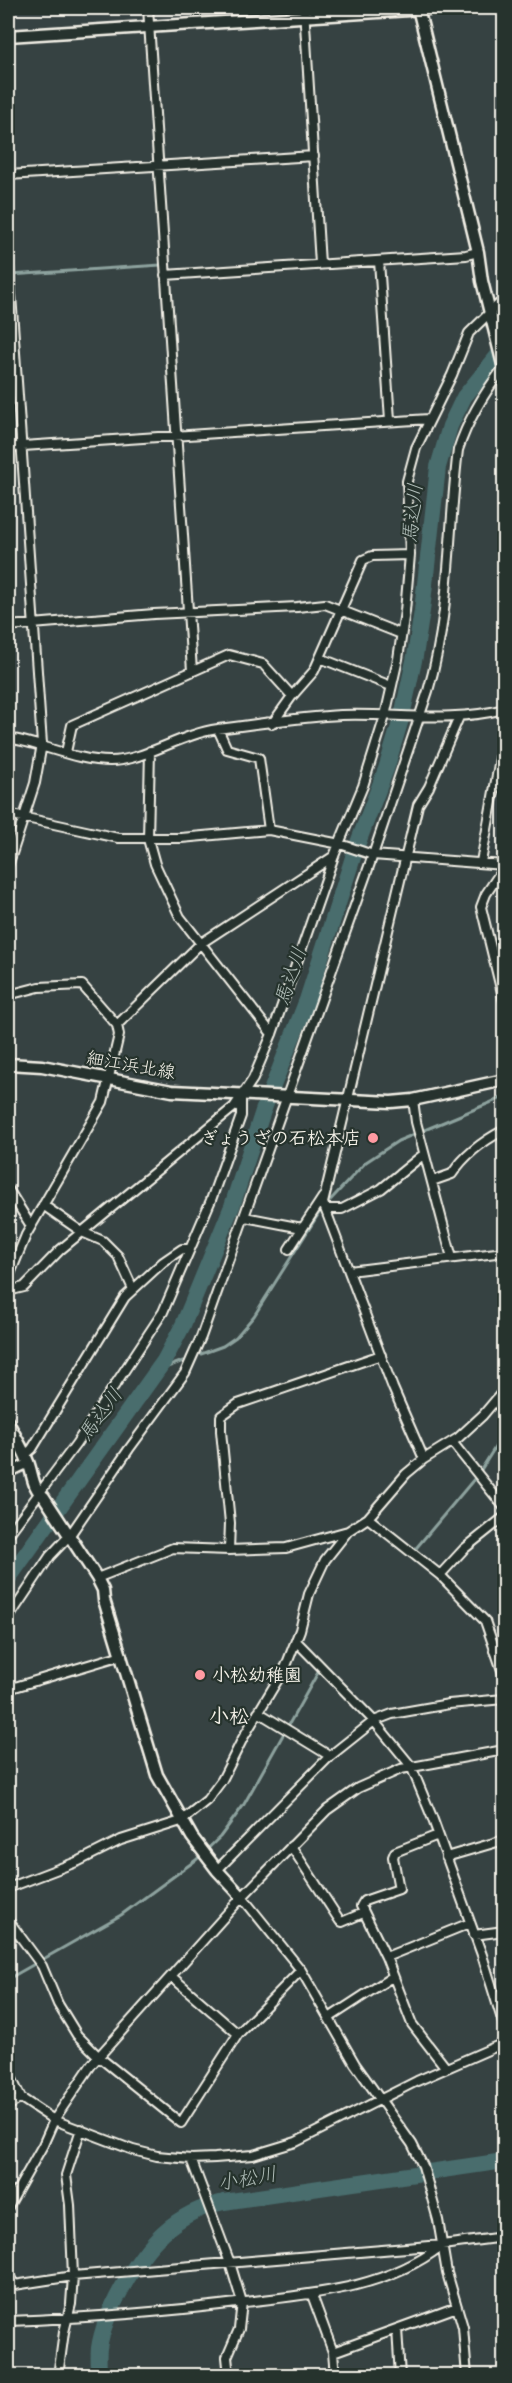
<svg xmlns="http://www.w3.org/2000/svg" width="512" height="2383" viewBox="0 0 512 2383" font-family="'Playpen Sans','Klee One',sans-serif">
<rect width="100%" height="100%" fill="#364242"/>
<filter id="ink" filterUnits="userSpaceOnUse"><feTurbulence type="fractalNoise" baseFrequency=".0167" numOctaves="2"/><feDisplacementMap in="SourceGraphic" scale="12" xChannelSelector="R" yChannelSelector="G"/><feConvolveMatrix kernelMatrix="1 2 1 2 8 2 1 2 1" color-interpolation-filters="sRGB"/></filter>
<g filter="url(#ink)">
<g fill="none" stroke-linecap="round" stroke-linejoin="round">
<path stroke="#8da29e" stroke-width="3" d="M10,275l151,-10
M201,1354l22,-8 13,-9 18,-21 67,-106 45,-48 32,-21 106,-44
M157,1371l26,-10
M479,1473l25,-40
M412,1553l63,-75
M8,1979l113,-64 75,-55 24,-23 23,-31 77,-137"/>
<path stroke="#486d6d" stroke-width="16" d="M8,1579l156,-218 19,-36 49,-119 31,-95 44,-111 49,-152 30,-79 16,-53 13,-60 7,-45 16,-144 12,-41 14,-29 40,-49
M99,2376c0,-9 -1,-19 0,-28 3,-21 13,-42 23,-60 24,-43 52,-76 102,-86l280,-41"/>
<g stroke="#f4f1e8" stroke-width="12">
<path id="minor" d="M148,8l44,663
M304,8l16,256
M8,175l306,-19
M8,251l34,493 -7,39 -27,83
M379,261l11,159
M165,275l301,-20 12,-3
M8,447l421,-28
M8,626l146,-12 143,-7 28,-3 76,30
M320,658l71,28
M272,724l20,-28 22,-25 49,-111 9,-4 38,-1
M218,729l9,20 32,9 10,72
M8,738c33,5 68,23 102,23 34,0 70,-27 108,-32 41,-5 82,-12 123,-14 55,-2 110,8 163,-6
M150,751l-2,88 7,25 25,53 92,117
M66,752l6,-27 157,-70 34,9 29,32
M8,814l110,24h63l88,-8 71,14 33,11 131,10
M481,862l23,-125
M504,867l-18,27 -5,13 23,94
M8,995l31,-8 43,-2 35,40 2,10 -16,67 -77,133 -18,44
M117,1025l83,-81 134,-88
M413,1100l3,22 36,136
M432,1181l20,-7c13,-20 31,-33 52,-44
M8,1189l23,37
M43,1205l39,27 21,9 15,15 15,33
M327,1209h15l39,-20 43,-35
M245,1217l57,11
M289,1249l34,-52
M349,1271l155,-19
M8,1291l16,-4 36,-37 174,-143 19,-28 19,-45 62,-178 29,-70 22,-70 13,-57 7,-48 5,-56 -3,-74 9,-33 36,-73 17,-42 35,-34
M452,1442l52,65
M25,1455l7,-6 93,-152 38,-35 19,-13h8
M424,1459l-31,-71 -70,-185 95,-398 11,-18 30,-70
M8,1473l21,-10
M368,1518l72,57 45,46 19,55
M8,1535l68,-91 87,-132 48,-112 30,-84v-19
M229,1550l1,-27 -9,-92v-15l17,-12 143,-49
M440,1575l24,-26 40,-32
M97,1578l76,-30 56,2 57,-2 62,-17 20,-13 38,-44 18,-15 34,-21 25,-23 21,-25
M8,1619l42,-63 20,-21 59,-86 56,-76 16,-36 172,-482 55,-164c23,-78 20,-161 30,-241 10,-31 26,-57 46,-83
M296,1641l78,80 37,45 21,51 50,138 22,71
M494,1651l10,-3
M8,1689l114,-34
M258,1712l72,44
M438,1835l-43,17 -2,5 6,32 -35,12 -3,5 25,51 26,67 34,44
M291,1846l49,75 2,1 21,-9
M446,1857l58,-17
M217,1870l113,-114 44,-35 18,-7 57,-10 55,-5
M8,1888l71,-27 42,-21 60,-19 26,-21 15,-20 21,-42 43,-72 14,-36 9,-36 16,-34 23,-29
M242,1897l59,73 54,94 57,80 11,22 15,54 9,53 16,54 4,49
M8,1920l34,46 16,38 19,31 22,22 82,66 57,-89 63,-64
M474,1935l30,-4
M386,1957l84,-34
M171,1976l67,58
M329,2018l63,-41
M8,2071l13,27 33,22 79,30 24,6 34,3 24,-1 38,-3 43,-13 121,-61 87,-38
M8,2106l13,-8
M191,2159l39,104 12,39 -3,27 -12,28 2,19
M8,2207l35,-62 11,-25 38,-56 150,-167 85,-87 31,-22 43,-19 103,-19
M8,2274l6,10
M8,2286l65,-10 369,-31 62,-8
M312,2295l21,57 2,24
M8,2321c79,-3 158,-9 237,-19 67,-8 141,-13 196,-56
M397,2329l3,47
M333,2352l124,-45
M58,2376l6,-44 7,-28 2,-28 -3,-71 -4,-30 15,-46"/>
</g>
<g stroke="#f4f1e8" stroke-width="15">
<path id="tertiary" d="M8,36l432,-28
M8,1422c6,13 15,26 20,40 5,12 4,26 16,35l53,81 6,12 1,10 53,175 35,62 25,33 25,27"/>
</g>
<g stroke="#f4f1e8" stroke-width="15">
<path id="secondary" d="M418,8l60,244 4,29 22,88
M8,1064l34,2 130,25 219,11 22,-2 91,-20"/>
</g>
<use href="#minor" stroke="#26332d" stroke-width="8"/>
<use href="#tertiary" stroke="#26332d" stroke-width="10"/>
<use href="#secondary" stroke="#26332d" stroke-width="10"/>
</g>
</g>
<g fill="#ff9aa2" stroke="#26332d" stroke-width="2">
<circle cx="373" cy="1138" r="6"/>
<circle cx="200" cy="1675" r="6"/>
</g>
<g text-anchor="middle" stroke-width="4.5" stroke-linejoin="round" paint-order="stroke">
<g font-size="18" fill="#f4f1e8" stroke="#26332d">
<text transform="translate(131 1065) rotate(10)" y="6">細江浜北線</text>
</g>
<g font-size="18" font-weight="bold" fill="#f4f1e8" stroke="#26332d" text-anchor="end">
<text x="361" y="1144">ぎょうざの石松本店</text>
<text x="212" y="1681" text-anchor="start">小松幼稚園</text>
</g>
<g font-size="20" font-style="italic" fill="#afbcb7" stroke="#26332d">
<text transform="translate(412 513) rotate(-84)" y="7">馬込川</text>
<text transform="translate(290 976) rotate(-71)" y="7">馬込川</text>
<text transform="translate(100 1414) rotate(-54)" y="7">馬込川</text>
<text transform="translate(247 2178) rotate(-10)" y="7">小松川</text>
</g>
<g font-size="20" font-weight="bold" fill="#f4f1e8" stroke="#26332d">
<text x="229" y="1723">小松</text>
</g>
</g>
<rect width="512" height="2383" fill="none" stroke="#26332d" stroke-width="30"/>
<rect x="15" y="15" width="482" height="2353" fill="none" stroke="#f4f1e8" stroke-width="2" filter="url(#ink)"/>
</svg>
